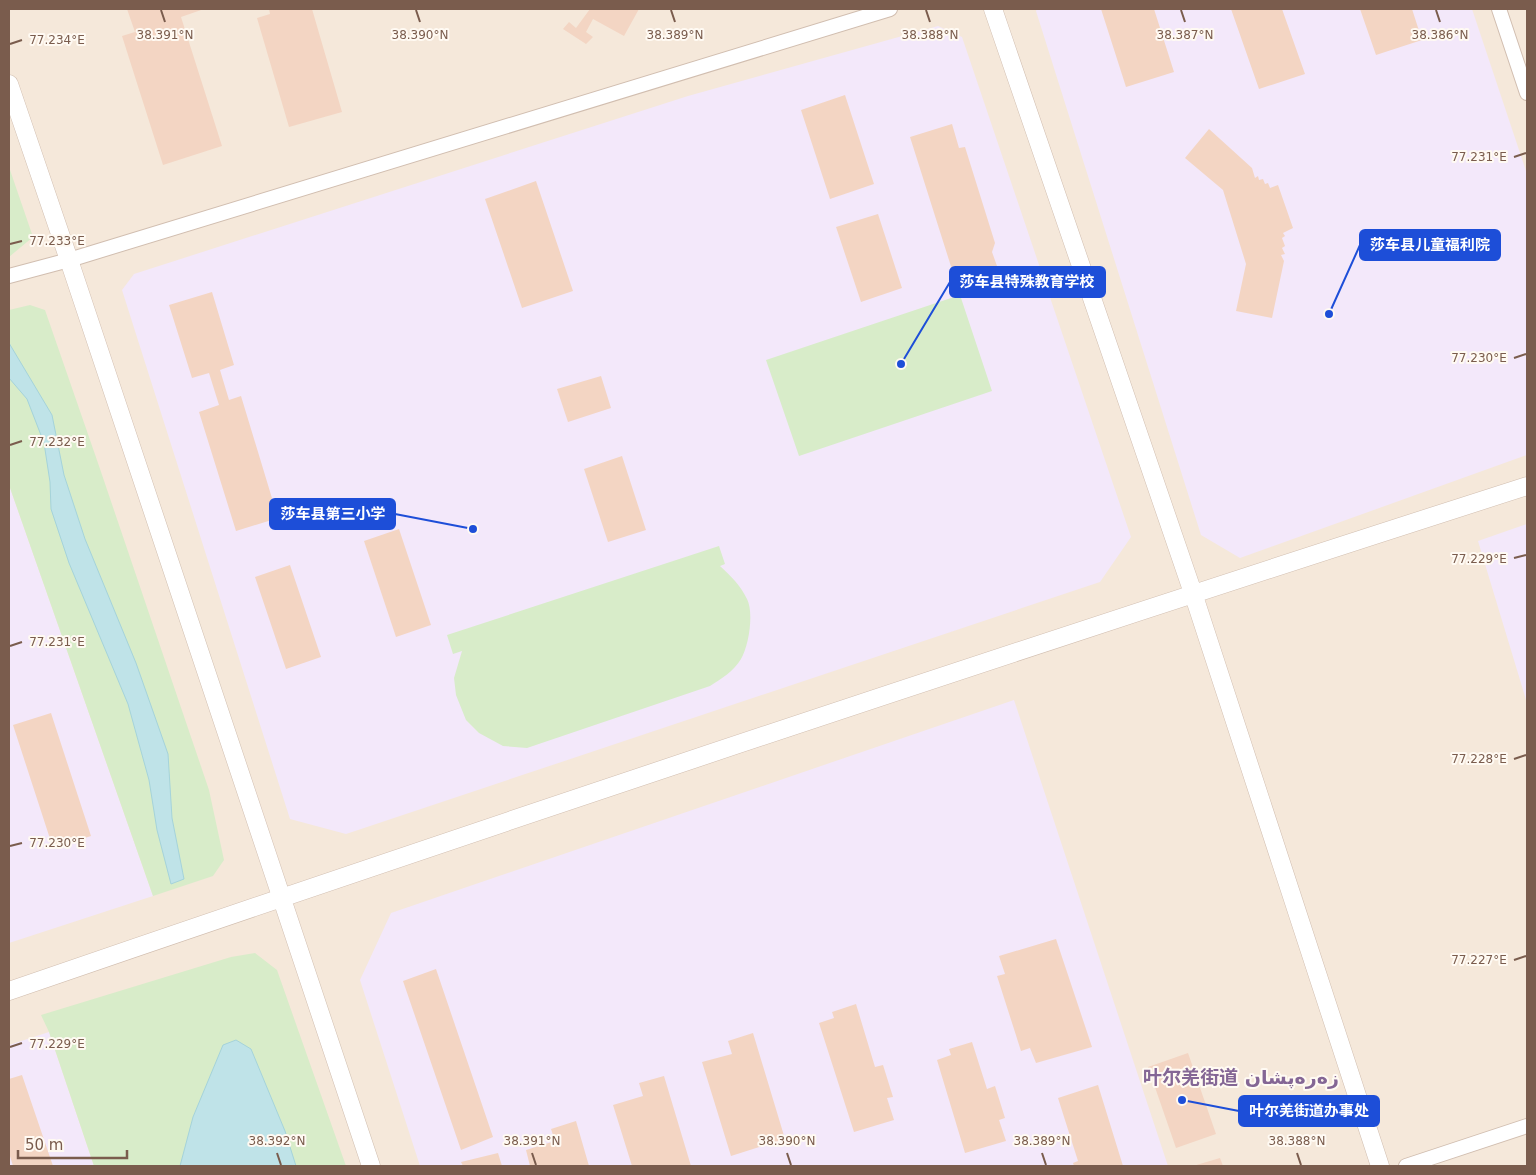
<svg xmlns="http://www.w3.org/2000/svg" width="1536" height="1175" viewBox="0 0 1536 1175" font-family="'DejaVu Sans','Noto Sans Arabic','Noto Sans SC',sans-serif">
<rect width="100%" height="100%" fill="#fdf6ec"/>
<path fill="#f5e8da" d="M9,9h1518v1157h-1518z"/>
<path fill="#f3e8fa" d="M1037,9h435l55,165v281l-287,103 -39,-23 -165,-524z
M938,26l24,11 169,500 -31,45 -754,252 -56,-15 -168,-529 12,-16 554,-178z
M9,485l144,411 -144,47z
M1527,524v179l-49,-162z
M1014,700l154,466h-748l-60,-186 31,-67z
M49,1032l45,134h-85v-121z"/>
<path fill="#d8ecc9" d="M9,167l24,70 -24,20z
M960,295l32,96 -193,65 -33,-96z
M30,305l15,5 54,156 110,324 15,70 -11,16 -60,20 -144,-411v-175z
M719,546l6,18 -5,2c11,10 20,19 27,33 7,14 2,46 -6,60 -7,12 -20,20 -31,27l-183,62 -24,-2 -24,-13 -13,-13 -10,-25 -2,-17 8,-27 -9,3 -6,-19z
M255,953l22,17 69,196h-252l-45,-134 -8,-17 190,-58z"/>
<path fill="#bfe3e8" stroke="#a5d3da" d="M9,343l43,72 12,60 21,64 51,124 32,91 4,64 12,61 -13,5 -14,-54 -8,-50 -21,-76 -59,-141 -18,-54 -1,-27 -6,-39 -17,-44 -18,-21z
M236,1040l15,9 34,82 11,35h-116l13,-49 30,-72z"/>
<path fill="#f3d5c3" d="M127,9h77l-23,8 41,129 -59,19 -41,-129 13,-4z
M269,9h43l30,103 -53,15 -32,-109 13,-4z
M590,9h49l-15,27 -31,-17 -7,13 7,5 -7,7 -23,-15 6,-7 7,6z
M1101,9h53l20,63 -48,15z
M1231,9h51l23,65 -46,15z
M1360,9h52l10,31 -46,15z
M845,95l29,89 -44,15 -29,-89z
M952,124l7,24 6,-1 30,96 -3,9 5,14 -42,13 -45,-142z
M1209,129l43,39 3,10 3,-2 1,4 4,-1 2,5 3,-1 2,5 8,-3 15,43 -10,5 2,3 -3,2 3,8 -3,2 3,6 -4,1 3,6 -12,57 -36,-7 10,-47 -23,-74 -38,-32z
M536,181l37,110 -51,17 -37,-109z
M878,214l24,74 -41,14 -25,-75z
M212,292l22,73 -14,5 9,30 12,-4 37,122 -42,13 -37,-119 20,-7 -10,-32 -17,5 -23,-73z
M601,376l10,32 -43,14 -11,-33z
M622,456l24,74 -38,12 -24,-73z
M399,529l32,96 -35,12 -32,-96z
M290,565l31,92 -35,12 -31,-92z
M51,713l40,123 -38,12 -40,-123z
M1056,939l36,108 -56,16 -6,-15 -9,3 -24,-75 8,-2 -6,-18z
M436,969l57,168 -32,13 -58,-169z
M856,1004l19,63 8,-2 10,32 -6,1 7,22 -40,12 -35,-109 15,-5 -2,-6z
M753,1033l32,106 -54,17 -29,-94 30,-8 -4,-13z
M972,1042l15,47 8,-3 10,32 -6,2 7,21 -41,12 -28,-93 14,-5 -2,-6z
M1188,1053l28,81 -40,14 -28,-81z
M22,1075l31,91h-40l-4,-13v-74z
M664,1076l27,90h-59l-19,-61 30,-9 -4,-13z
M1098,1085l25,81h-49l-1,-3 5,-2 -20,-63z
M576,1121l13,45h-59l-4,-16 29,-9 -4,-12z
M498,1153l4,13h-39l-2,-4z
M1220,1158l3,8h-30z"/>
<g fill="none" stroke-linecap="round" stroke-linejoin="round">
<g stroke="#d1beb0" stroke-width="16">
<path id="minor" d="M1499,9l28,84
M9,276l60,-16 821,-251
M1406,1166l121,-40"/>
</g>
<g stroke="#d1beb0" stroke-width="19">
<path id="tertiary" d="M993,9l200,584 187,573
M9,84l60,176 302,906
M9,991c504,-173 1010,-342 1518,-505"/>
</g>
<use href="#minor" stroke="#fff" stroke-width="14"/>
<use href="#tertiary" stroke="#fff" stroke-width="18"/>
</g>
<path fill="none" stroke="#7a5c4d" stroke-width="2" d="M161,10l4,12M416,10l4,12M671,10l4,12M926,10l4,12M1181,10l4,12M1436,10l4,12M10,44l12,-4M1514,157l12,-4M10,244l12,-3M1514,358l12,-4M10,445l12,-4M1514,558l12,-3M10,646l12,-4M1514,759l12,-4M10,846l12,-3M1514,960l12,-4M10,1047l12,-4M277,1153l4,12M532,1153l4,12M787,1153l4,12M1042,1153l4,12M1297,1153l4,12"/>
<g text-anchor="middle" stroke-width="4" stroke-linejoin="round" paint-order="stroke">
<g font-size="19" font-weight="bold" fill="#846695" stroke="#fffaf3">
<text x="1241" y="1084">叶尔羌街道 زەرەپشان</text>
</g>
</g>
<g font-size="12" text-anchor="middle" fill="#7a5c4d" stroke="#fffaf3" stroke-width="4" stroke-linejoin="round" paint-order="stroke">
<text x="165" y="39">38.391°N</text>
<text x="420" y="39">38.390°N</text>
<text x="675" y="39">38.389°N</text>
<text x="930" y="39">38.388°N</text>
<text x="1185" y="39">38.387°N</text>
<text x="1440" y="39">38.386°N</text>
<text x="57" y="44">77.234°E</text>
<text x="1479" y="161">77.231°E</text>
<text x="57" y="245">77.233°E</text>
<text x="1479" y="362">77.230°E</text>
<text x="57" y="446">77.232°E</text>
<text x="1479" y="563">77.229°E</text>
<text x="57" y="646">77.231°E</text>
<text x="1479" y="763">77.228°E</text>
<text x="57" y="847">77.230°E</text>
<text x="1479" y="964">77.227°E</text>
<text x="57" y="1048">77.229°E</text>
<text x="277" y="1145">38.392°N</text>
<text x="532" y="1145">38.391°N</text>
<text x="787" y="1145">38.390°N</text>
<text x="1042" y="1145">38.389°N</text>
<text x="1297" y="1145">38.388°N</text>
</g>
<path fill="none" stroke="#1d4ed8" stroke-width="2" d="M1329 314L1360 245M901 364L950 282M473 529L395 514M1182 1100L1239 1111"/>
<g fill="#1d4ed8" stroke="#fffaf3" stroke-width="2">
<circle cx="1329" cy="314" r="5"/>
<circle cx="901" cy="364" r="5"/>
<circle cx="473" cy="529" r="5"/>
<circle cx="1182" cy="1100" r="5"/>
</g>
<g fill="#1d4ed8" stroke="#1d4ed8" stroke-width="2">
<rect x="1360" y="230" width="140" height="30" rx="5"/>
<rect x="950" y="267" width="155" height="30" rx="5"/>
<rect x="270" y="499" width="125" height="30" rx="5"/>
<rect x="1239" y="1096" width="140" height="30" rx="5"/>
</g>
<g font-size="15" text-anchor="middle" font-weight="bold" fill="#fff">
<text x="1430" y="250">莎车县儿童福利院</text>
<text x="1027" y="287">莎车县特殊教育学校</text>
<text x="333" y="519">莎车县第三小学</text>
<text x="1309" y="1116">叶尔羌街道办事处</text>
</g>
<rect width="1536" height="1175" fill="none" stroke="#7a5c4d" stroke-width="20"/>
<path d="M18 1150v8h109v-8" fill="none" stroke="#7a5c4d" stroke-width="2.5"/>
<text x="25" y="1150" font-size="15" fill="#7a5c4d" stroke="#fffaf3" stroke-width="4" paint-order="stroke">50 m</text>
</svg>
